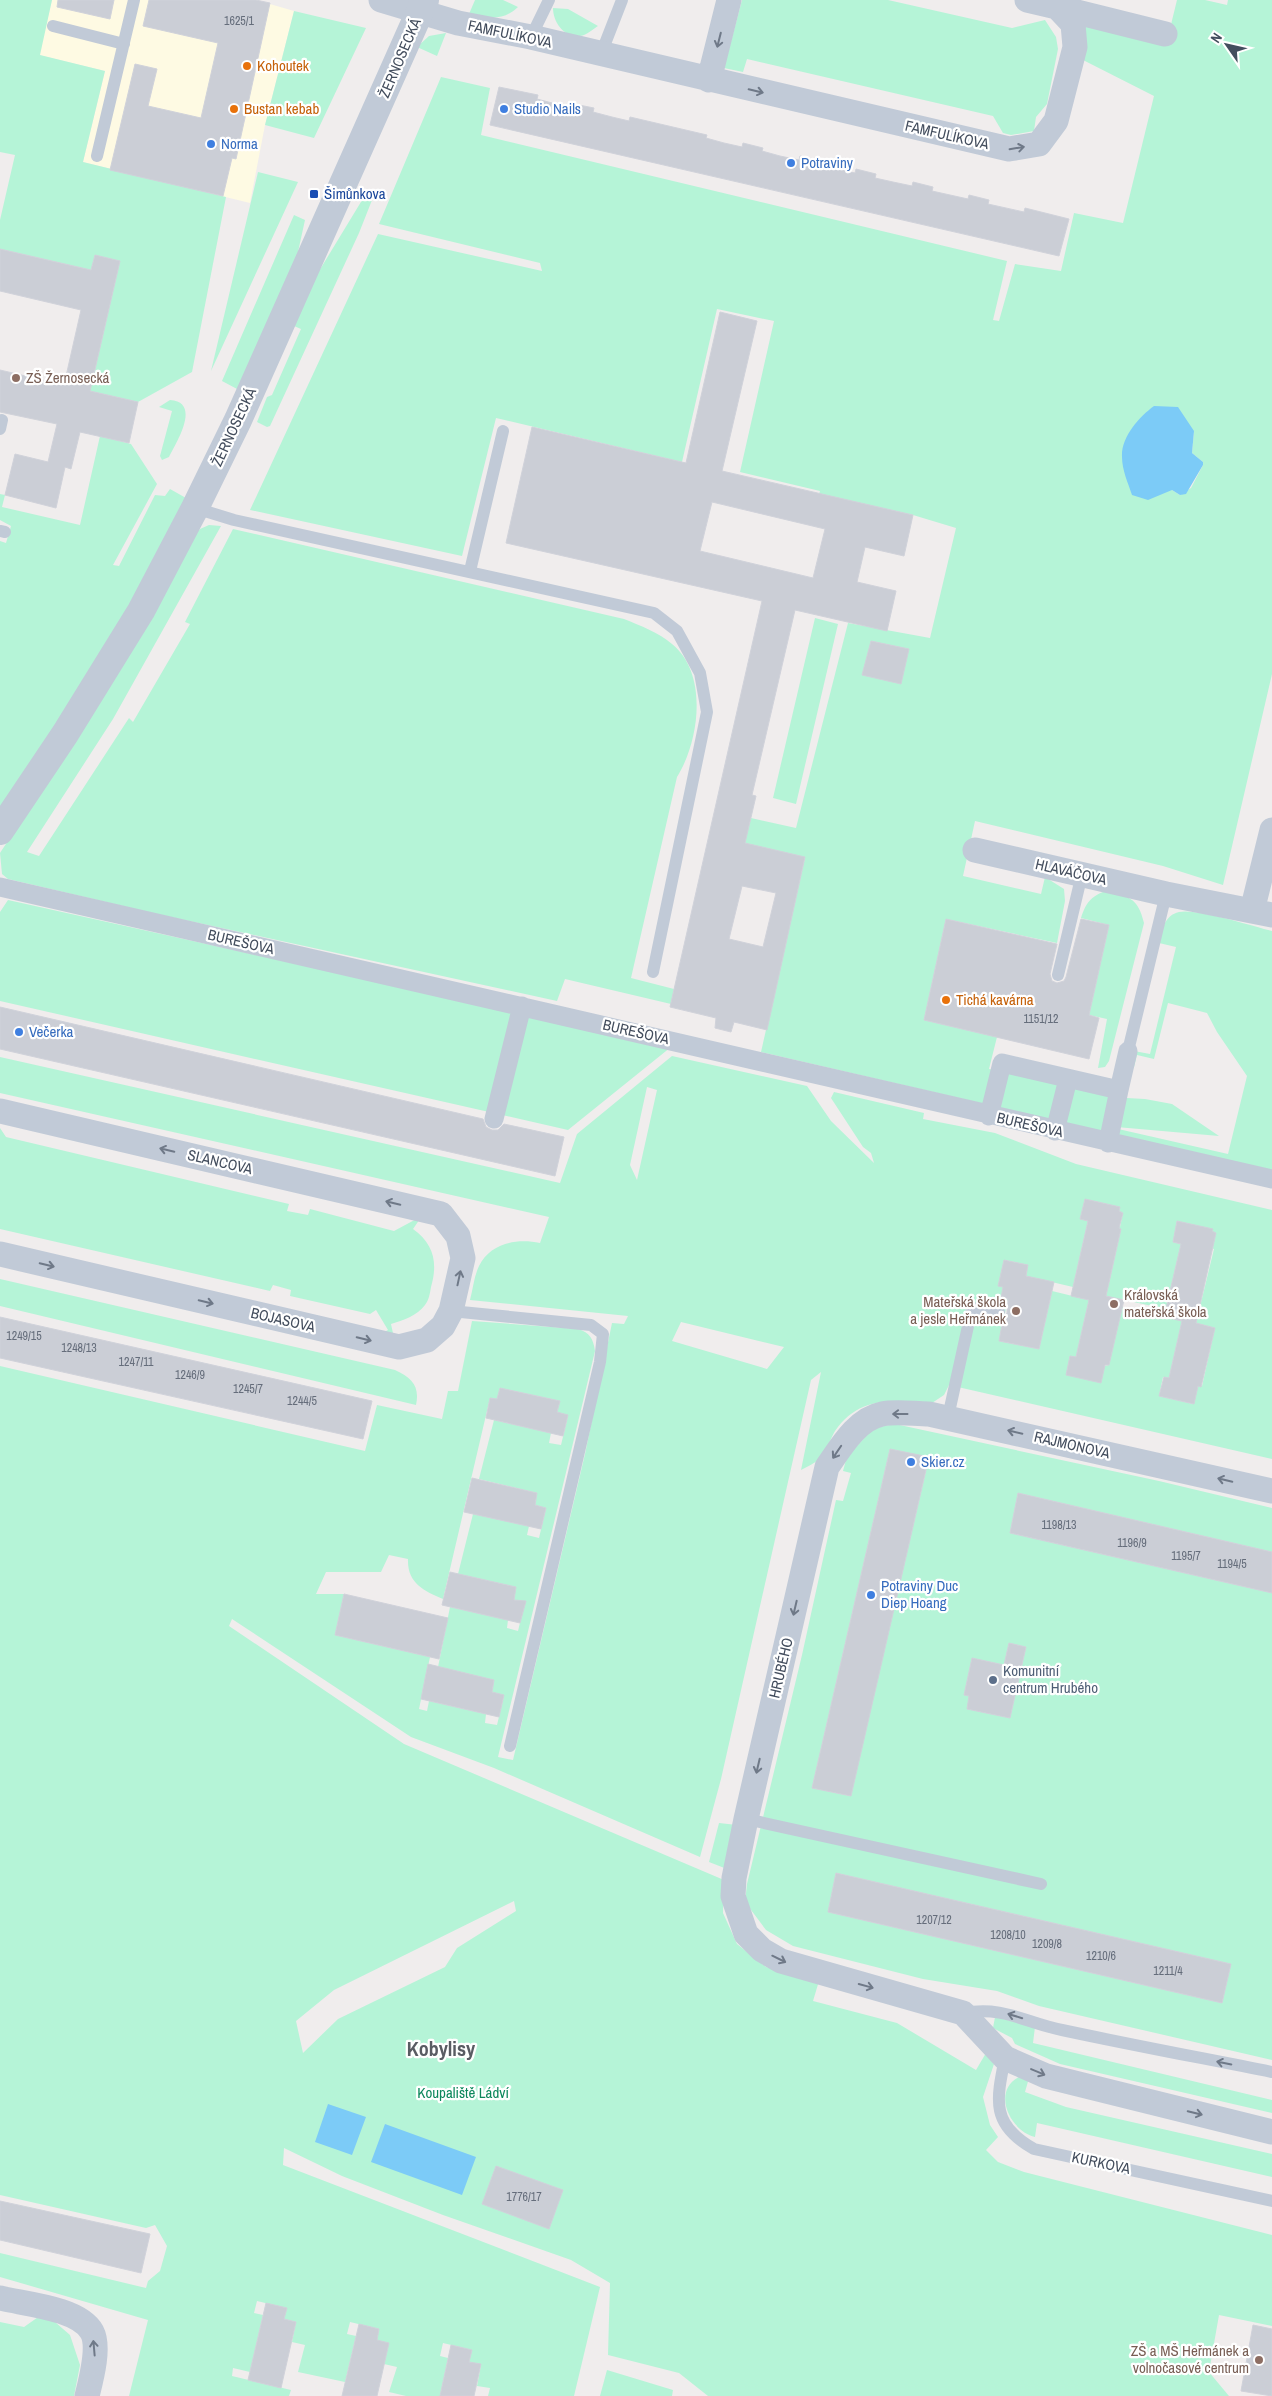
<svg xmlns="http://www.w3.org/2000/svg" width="1272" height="2396" viewBox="0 0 1272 2396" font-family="'Archivo Narrow',sans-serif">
<rect width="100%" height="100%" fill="#f0eded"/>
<path fill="#fefae3" d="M52,0h204l38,11 -29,114 -15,78 -167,-41 22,-91 -66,-16z"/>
<path fill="#b5f4d7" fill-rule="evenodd" d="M0,0h52l-12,55 65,16 -22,91 143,35 -34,175 -54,30 -48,-11 30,-130 -25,-6 -4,15 -91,-21v-29l15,-65 -15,-3z
M475,0h28l15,7c-16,15 -30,11 -49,7z
M742,0h146l124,28 33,-8 11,17 2,12 -11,55 -11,13 -2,14 -23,4 -8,-2 -10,-17 -246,-57 -4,13 -19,-4z
M1177,0h28l22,5 1,-5h44v674l-49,211 -60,-19 -188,-45 -12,55 78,18 4,-17 19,12 1,12 -8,42 -111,-24 -22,101 73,17 -8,32 119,25v3l37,2 27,5 47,32 -114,-10 123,28 19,-78 -30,-44 -10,-19 -39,-10 -14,56 -17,-4 -3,12h-4l4,-16 16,3 26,-107 -17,-4c2,-13 6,-28 20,-31 18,-4 73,14 93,19v240l-511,-119 44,-194 -95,-23 3,-13 35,8 3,-12 45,10 52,-205 82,15 26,-110 -43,-13 -94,-21 1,-3 -80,-19 34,-151 -57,-12 -35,153 -186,-44 -34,138 -212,-46 128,-276 164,37 -2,-8 -161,-39 62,-147 49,11 -9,47 526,126 -14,59 6,1 16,-57 46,7 13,-58 49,10 31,-127 -71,-36 2,-35 81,20zM1194,431l-2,22 11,9v3l-12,23 -11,7 -8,-5zM871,641l38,8 -46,26z
M553,8l15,1 30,17c-5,3 -11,9 -18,10 -16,2 -27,-14 -27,-28z
M294,11l72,17 -52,110 -49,-13z
M446,33l-9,23 -20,-9 12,-11z
M258,172l40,10 -87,189z
M376,190l-17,43 -89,193 -3,1 -10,-5 10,-25 5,-2 29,-66 -7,-3 22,-50 51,-84z
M294,215l11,5 -9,41 -57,129 -17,-9z
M170,400c32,2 6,43 -1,57l-7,3 -2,-4 12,-45 -13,-4z
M100,436l31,8 26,40 -44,81 6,1 36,-71 10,1 5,-7 16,9 9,10 -195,323v-290l6,2 5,-17 -11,-6v-26l5,1 -3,12 78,18z
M209,525l12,1 -108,193 -86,133 12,4 90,-138 4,4 57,-98 -5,-2 48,-93 391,90c17,7 34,13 48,25 37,30 27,98 5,133l-46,201 43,11 -3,15 -106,-25 -8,22 -400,-87 -149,-35 -6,-5 -2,-21 81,-123 109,-190 10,-11z
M815,618l23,6 -42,180 -23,-6z
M1105,891c23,5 33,6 39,32l-35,138 -4,6 -7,1 9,-49 -18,-4 20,-90 -28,-7c5,-15 9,-21 24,-27z
M8,900l663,147 -103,83 -568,-129v-89z
M672,1056l135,30 24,35 43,42 -3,-10 -8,-6 -32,-49 3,-6 90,21 -1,6 72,14 81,31 196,46v249l-323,-74 -5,10 -12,8c-36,-3 -73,-8 -97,28 -5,8 -8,21 -14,27 -6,5 -14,9 -20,12l20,-98 -10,8 -90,399 -21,78 -206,-89 -83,-31 -179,-118 -3,7 175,118 320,136 -1,33 14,31 29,23 53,14 -6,20 84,22 79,47 10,-17 8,11 -11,33 7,28 8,12 -12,13 12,12 26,10 248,63v91l-53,-11 -10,57 20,24h-521l-29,-23 -71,-18 2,-72 -39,-23 -128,-45 -101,-39 -58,-28 -1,17 317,122 -26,109h-86l2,-8 -13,-2 4,-21 -12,-3 3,-12 -29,-7 -3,13 8,2 -8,38h-34l-17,-4 8,-25 -13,-3 -7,-24 2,-11 -29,-7 -3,12 9,2 -11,46 -47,-10 7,-27 -13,-3 4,-20 -12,-3 2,-11 -29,-7 -3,12 9,2 -13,57 -17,-4 -1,8 59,14 -2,6h-160l19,-76 -148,-43v-24l146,35 2,-7 12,-10 7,-25 -12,-21 -9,3 -146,-33v-829l365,85 12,-46 65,14 6,-28h10l14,-70 106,8c12,4 15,9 17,22l-97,406 15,3 72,-306 27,-131 12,1 4,-8 -158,-16c3,-11 4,-24 9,-34 11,-23 38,-28 61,-23l9,-26 -549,-124v-36l560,126 17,-49zM647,1087l10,3 -20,90 -7,-15zM1085,1199l35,8 -1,4 4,2 -3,14 -4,-1 5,3 -15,67 60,13 15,-65 -8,-2 4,-21 35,8 -4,18 6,2 -18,74 19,5 -13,58h-4l-5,18 -34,-8 4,-19 6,1 13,-57 -60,-14 -13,58 -43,10 4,-19 6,1 13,-57 -37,-9 -13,58 -40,-8 9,-42 -7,-1 1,-5 8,-5 -12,-3 7,-25 23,5 -2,11 47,11 15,-66 -8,-2zM681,1322l103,25 -17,22 -95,-28zM500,1388l60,13 -3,11 11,4 -7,29 -12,-2 2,-10 -57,-13 -15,59 58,14 -2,12 11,3 -7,30 -12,-3 2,-9 -56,-12 -15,60 57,13 -1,13 11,2 -7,29 -11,-3 1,-8 -58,-13 -12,60 56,13 -2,12 12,4 -7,29 -12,-2 1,-9 -57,-13 -2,10 -8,-2 11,-52 -95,-22 9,-41h-28l10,-22h55l8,-17 19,4c-1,24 16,32 35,40l47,-201 7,1zM514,1901l2,10 -59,37 -12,19 -107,52 -35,34 -7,-32 38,-31z
M0,1128l6,9 283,67 -2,7 21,4 2,-6 84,22 28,-15 -9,13c21,15 25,34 18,58 -1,6 -2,13 -6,18 -8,11 -22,15 -34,19l3,14 -13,-4 7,-4 -12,-20 -6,4 -80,-18 1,-6 -18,-5 -3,6 -270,-62z
M0,1279l395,91c17,8 25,16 21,35l-416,-99z
M895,1424l264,57 113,27v44l-254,-59 -8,40 262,60v467l-233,-54 -42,-15 -74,-12 -130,-33 -27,-16 -21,-28 2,-18 55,-229 34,-155 7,1 8,-28 -8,-2 4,-15 27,-28zM890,1449l39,9 -79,338 -38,-8zM1009,1643l17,4 -16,71 -43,-9 3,-13 -6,-1 8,-37 32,7zM836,1873l395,91 -9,39 -394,-91z
M719,1823l18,2 -10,44 -18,-7z
M995,2017l40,10 -2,16 239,57v13l-212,-49 -45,-20 -3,-6 -19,-10z
M1021,2076l8,2 -4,14 41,15 206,47v23l-235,-54 -2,14c-25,-6 -45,-47 -14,-61z
M41,2315l14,7 15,13 10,30 -6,31h-74v-74l24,5z
M607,2370l66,20 -1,6h-72z"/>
<path fill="#7ccbf7" d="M1154,406l24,1 16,24 -2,22 11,9v3l-17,29 -6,1 -8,-5 -24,10 -16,-5c-4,-12 -10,-25 -10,-38 -1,-20 17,-40 32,-51z
M328,2104l38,13 -14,38 -37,-13z
M385,2124l91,33 -14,38 -91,-33z"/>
<path fill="#cbced6" stroke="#d0d2da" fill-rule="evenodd" d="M58,0h56l-4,19 -53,-12z
M149,0h107l14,3 -34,156 -4,-1 -9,38 -113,-26 25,-106 22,5 -9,37 53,12 17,-75 -75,-17z
M499,87l39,8 -1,4 19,5 17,4 1,-4 20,4 -1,4 19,5 17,4 1,-4 77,18 -1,3 18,5 18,4 1,-4 20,5 -1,3 18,5 19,4 1,-4 20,5 -1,4 36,8 1,-4 20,5 -1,4 18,4 19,4 1,-4 20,5 -1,4 36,8 1,-4 20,5 -1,4 36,8 1,-4 44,11 -10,37 -569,-131z
M0,249l91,21 4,-15 25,6 -30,130 48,11 -9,41 -49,-11 -9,37 -6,-2 -9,41 -51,-13 10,-41 33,8 9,-38 -57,-12v-42l64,15 17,-75 -81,-19z
M720,312l37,9 -35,150 191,44 -9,41 -39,-9 -8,35 39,9 -9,40 -92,-21 -43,185 4,1 -11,47 60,14 -38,173 -33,-8 -3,10 -16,-4 1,-10 -46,-11 92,-406 -256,-58 26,-116 154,36zM712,502l113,27 -12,49 -113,-27zM742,886l34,7 -13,54 -34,-8z
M871,641l38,8 -8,35 -39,-9z
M946,919l111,25 -7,30 2,7 5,2 7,-2 2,-4 15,-58 28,6 -20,90 10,3 -10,41 -165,-39z
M0,1007l483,112 3,8 6,3h6l6,-6 60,13 -9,39 -555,-127z
M1085,1199l35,8 -1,4 4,2 -4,15 2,1 -15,67 18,4 -15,65h-4l-4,18 -35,-8 4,-19 6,1 13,-57 -18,-4 17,-75 -8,-2z
M1177,1221l36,8 -1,2 4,2 -20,90 19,5 -14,59 -3,-1 -4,18 -35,-8 5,-19 5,1 13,-57 -18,-4 17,-73 -8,-2z
M1004,1260l24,5 -2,11 28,6 -15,67 -40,-8 4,-22 4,-6 1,-14 -7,-1 2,-11 -5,-1z
M0,1317l372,84 -9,38 -363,-81z
M500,1388l60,13 -3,11 11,3 -5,21 -77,-18 4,-20 7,1z
M890,1449l39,8 -78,339 -39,-8z
M472,1478l65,15 -2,12 11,3 -5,21 -77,-17z
M1018,1493l254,59v41l-262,-60z
M450,1572l66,15 -2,13 12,1 -6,22 -78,-18z
M344,1594l104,24 -9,41 -104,-24z
M1009,1643l17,4 -16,71 -43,-9 2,-13 -5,-1 8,-37 32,7z
M428,1664l66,16 -2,12 12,3 -5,22 -78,-18z
M836,1873l395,91 -9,39 -394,-91z
M496,2166l67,24 -14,39 -67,-25z
M0,2201l150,33 -9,39 -141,-33z
M266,2303l21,5 -3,11 12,3 -15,66 -33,-8z
M359,2324l20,5 -2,11 12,3 -12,53h-35z
M1253,2325l19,4v67l-31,-5z
M451,2345l21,5 -3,12 12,2 -7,32h-34z"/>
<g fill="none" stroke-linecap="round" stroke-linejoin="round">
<path stroke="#c1cad7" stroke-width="12" d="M53,26l71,18
M531,37l18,-37
M601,54l21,-54
M97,156l37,-156
M0,429l2,-9
M195,508l39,12 420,93 23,18 23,42 7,39 -54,260
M0,531l5,1
M470,571l33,-140
M1058,975l24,-101
M1128,1051l38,-157
M451,1311l140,14 12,9 -3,28 -90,384
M948,1417l24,-109 27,4
M746,1819l295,65
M963,2013c42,-7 60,9 99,17 70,15 140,28 210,42
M1005,2058c-9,43 -14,67 29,91l238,52"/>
<path stroke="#c1cad7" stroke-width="19" d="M0,887l1272,292
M989,1116l13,-53 117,27 9,-39
M494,1119l28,-113
M1055,1131l13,-52
M1108,1143l11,-53"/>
<path stroke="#c1cad7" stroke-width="25" d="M381,0l77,23 73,14 478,112 30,-5 17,-23 19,-74 -2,-23 -16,-17 -30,-7
M1057,7l108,27
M709,80l20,-80
M975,850l191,44 106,21
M1252,911l20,-81
M0,1111l441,103 17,22 5,22 -12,53 -8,15 -16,14 -28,7 -399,-93
M1272,1491l-343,-77c-15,0 -32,-3 -47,0 -25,5 -41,33 -55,53l-81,352 -12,59 -1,18 13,38 16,16 19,11 182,52 42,45 41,18 226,56
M0,2298c24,6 79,10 92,34 8,15 -1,48 -5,64"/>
<path stroke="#c1cad7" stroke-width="28" d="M0,831l65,-97 76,-123 54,-103 43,-88 187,-420"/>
</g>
<defs><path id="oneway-shaft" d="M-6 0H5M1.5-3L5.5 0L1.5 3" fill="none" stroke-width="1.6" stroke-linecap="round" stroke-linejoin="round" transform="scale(1.25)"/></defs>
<g stroke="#6f7988">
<use href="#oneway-shaft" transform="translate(719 40) rotate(104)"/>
<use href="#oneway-shaft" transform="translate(756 91) rotate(13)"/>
<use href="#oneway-shaft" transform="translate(1017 148) rotate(-9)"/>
<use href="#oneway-shaft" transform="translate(167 1150) rotate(-167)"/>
<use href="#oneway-shaft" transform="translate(393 1203) rotate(-167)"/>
<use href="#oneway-shaft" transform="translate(47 1265) rotate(13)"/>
<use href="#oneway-shaft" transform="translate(459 1278) rotate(-78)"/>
<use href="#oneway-shaft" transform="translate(206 1302) rotate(13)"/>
<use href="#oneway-shaft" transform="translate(364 1339) rotate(13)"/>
<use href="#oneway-shaft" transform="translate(900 1414) rotate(180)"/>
<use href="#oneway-shaft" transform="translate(1015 1432) rotate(-167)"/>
<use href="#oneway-shaft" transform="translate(837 1452) rotate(124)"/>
<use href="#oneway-shaft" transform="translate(1225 1480) rotate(-167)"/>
<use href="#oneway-shaft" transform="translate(795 1608) rotate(103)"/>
<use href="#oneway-shaft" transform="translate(758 1766) rotate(103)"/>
<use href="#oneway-shaft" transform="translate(779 1959) rotate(26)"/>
<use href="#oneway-shaft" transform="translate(866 1986) rotate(15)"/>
<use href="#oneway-shaft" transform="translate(1015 2016) rotate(-163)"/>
<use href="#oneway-shaft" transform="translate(1224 2063) rotate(-169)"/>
<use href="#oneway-shaft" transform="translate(1038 2072) rotate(23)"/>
<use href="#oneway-shaft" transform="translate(1195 2113) rotate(14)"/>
<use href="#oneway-shaft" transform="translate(94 2348) rotate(-95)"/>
</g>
<g fill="#e8710a" stroke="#fff" stroke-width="2">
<circle cx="247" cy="66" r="5"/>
<circle cx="234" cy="109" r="5"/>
<circle cx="946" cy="1000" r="5"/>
</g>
<g fill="#3f7fe0" stroke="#fff" stroke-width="2">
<circle cx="504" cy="109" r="5"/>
<circle cx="211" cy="144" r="5"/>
<circle cx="791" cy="163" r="5"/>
<circle cx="19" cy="1032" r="5"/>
<circle cx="911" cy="1462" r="5"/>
<circle cx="871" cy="1595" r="5"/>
</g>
<rect fill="#1a4fb4" stroke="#fff" stroke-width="2" x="309" y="189" width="10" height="10" rx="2.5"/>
<g fill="#8d6e63" stroke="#fff" stroke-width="2">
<circle cx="16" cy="378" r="5"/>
<circle cx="1114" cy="1304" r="5"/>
<circle cx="1016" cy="1311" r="5"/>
<circle cx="1259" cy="2360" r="5"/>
</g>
<circle fill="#5c6f8a" stroke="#fff" stroke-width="2" cx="993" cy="1680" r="5"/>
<g text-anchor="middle" stroke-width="4.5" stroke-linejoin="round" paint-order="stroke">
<g font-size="12" fill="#656d7b">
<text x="239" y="25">1625/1</text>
<text x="1041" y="1023">1151/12</text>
<text x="24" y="1340">1249/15</text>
<text x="79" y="1352">1248/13</text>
<text x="136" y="1366">1247/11</text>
<text x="190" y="1379">1246/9</text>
<text x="248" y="1393">1245/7</text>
<text x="302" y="1405">1244/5</text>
<text x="1059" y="1529">1198/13</text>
<text x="1132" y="1547">1196/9</text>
<text x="1186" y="1560">1195/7</text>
<text x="1232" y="1568">1194/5</text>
<text x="934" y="1924">1207/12</text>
<text x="1008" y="1939">1208/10</text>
<text x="1047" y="1948">1209/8</text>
<text x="1101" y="1960">1210/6</text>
<text x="1168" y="1975">1211/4</text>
<text x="524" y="2201">1776/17</text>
</g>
<g font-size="15" fill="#434d5d" stroke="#fff">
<text transform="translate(510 34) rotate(12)" y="5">FAMFULÍKOVA</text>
<text transform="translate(400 58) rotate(-67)" y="5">ŽERNOSECKÁ</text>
<text transform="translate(947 135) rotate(13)" y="5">FAMFULÍKOVA</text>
<text transform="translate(234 427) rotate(-65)" y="5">ŽERNOSECKÁ</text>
<text transform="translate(1071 872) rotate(13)" y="5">HLAVÁČOVA</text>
<text transform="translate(241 942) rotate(13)" y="5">BUREŠOVA</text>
<text transform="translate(636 1032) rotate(13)" y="5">BUREŠOVA</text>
<text transform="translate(1030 1125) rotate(13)" y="5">BUREŠOVA</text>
<text transform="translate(220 1162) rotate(13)" y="5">SLANCOVA</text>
<text transform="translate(283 1320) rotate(13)" y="5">BOJASOVA</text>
<text transform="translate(1072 1445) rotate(13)" y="5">RAJMONOVA</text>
<text transform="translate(781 1668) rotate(-77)" y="5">HRUBÉHO</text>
<text transform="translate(1101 2163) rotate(12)" y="5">KURKOVA</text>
</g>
<g font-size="15" fill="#c56008" stroke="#fff" text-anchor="start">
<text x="257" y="71">Kohoutek</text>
<text x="244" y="114">Bustan kebab</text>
<text x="956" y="1005">Tichá kavárna</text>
</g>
<g font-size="15" fill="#366cbe" stroke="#fff" text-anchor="start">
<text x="514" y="114">Studio Nails</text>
<text x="221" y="149">Norma</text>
<text x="801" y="168">Potraviny</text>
<text x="29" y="1037">Večerka</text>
<text x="921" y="1467">Skier.cz</text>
<text x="881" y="1591">Potraviny Duc<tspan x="881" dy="17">Diep Hoang</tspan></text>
</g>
<g font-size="15" fill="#164399" stroke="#fff" text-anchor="start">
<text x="324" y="199">Šimůnkova</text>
</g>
<g font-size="15" fill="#785e54" stroke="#fff" text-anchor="start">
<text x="26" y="383">ZŠ Žernosecká</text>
<text x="1124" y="1300">Královská<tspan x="1124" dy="17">mateřská škola</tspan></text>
<text x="1006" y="1307" text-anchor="end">Mateřská škola<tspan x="1006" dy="17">a jesle Heřmánek</tspan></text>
<text x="1249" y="2356" text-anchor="end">ZŠ a MŠ Heřmánek a<tspan x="1249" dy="17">volnočasové centrum</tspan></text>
</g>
<g font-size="15" fill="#4e5e75" stroke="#fff" text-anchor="start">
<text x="1003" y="1676">Komunitní<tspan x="1003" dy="17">centrum Hrubého</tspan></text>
</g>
<g font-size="15" fill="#0b875b" stroke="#fff">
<text x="463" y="2098">Koupaliště Ládví</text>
</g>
<g font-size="20" font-weight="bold" fill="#595c63" stroke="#fff">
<text x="441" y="2056">Kobylisy</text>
</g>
</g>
<g transform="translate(1227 45) rotate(304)" stroke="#ffffff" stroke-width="4" paint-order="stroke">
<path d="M0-4L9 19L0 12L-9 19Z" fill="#434d5d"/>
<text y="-8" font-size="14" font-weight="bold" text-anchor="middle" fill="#434d5d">N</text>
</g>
</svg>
